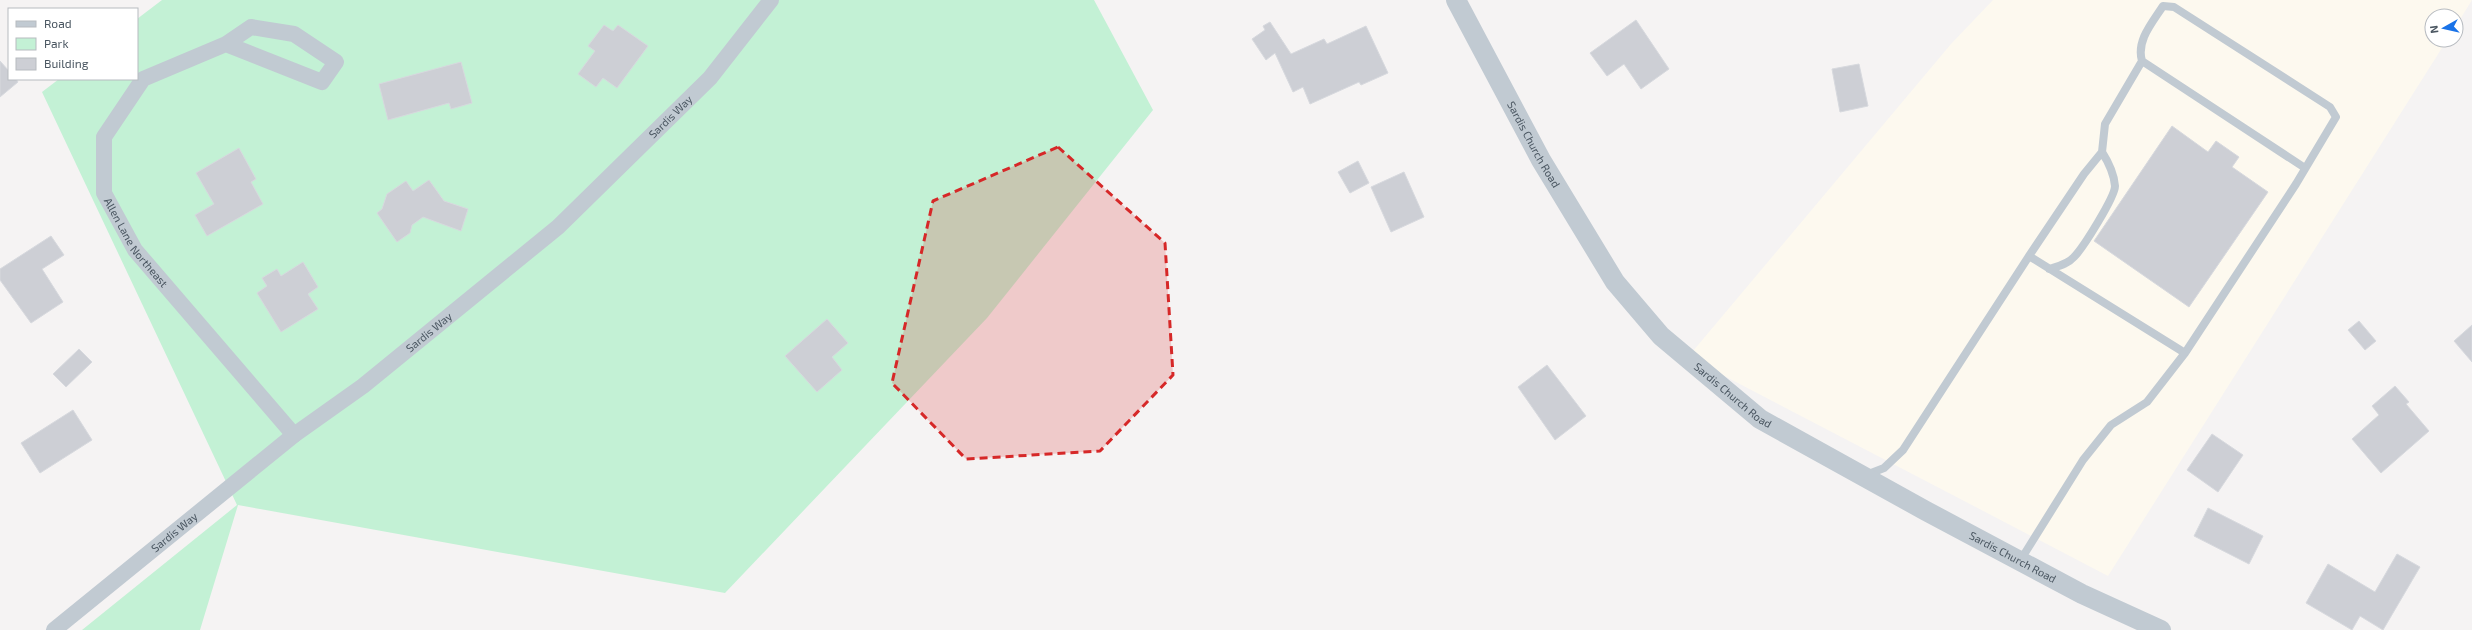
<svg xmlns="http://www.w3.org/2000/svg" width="2472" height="630" viewBox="0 0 2472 630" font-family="'Exo 2',sans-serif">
<rect width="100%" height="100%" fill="#f5f3f3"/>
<path fill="#fdf9ef" d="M1993,0h479l-16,26v-10h-24v24h15l-339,536 -420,-219 263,-313z"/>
<path fill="#c3f1d5" d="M162,0h932l59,110 -166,208 -262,275 -487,-88 -38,125h-118l155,-125 -195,-413 17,-13h78v-60z"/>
<path fill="#cdcfd5" stroke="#d7d9de" d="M1636,20l33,49 -28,20 -17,-25 -17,12 -17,-23z
M1270,22l21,32 33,-15 3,5 39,-18 22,47 -27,12 -2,-3 -49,22 -7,-17 -10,5 -18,-39 -9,7 -14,-21 13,-9 -2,-4z
M604,25l9,6 5,-6 30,21 -31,42 -14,-10 -7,9 -18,-13 17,-23 -7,-5z
M0,61l9,10v8h7l2,3 -18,15z
M461,62l11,41 -21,6 -2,-6 -61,17 -9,-36z
M1859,64l9,42 -28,6 -8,-43z
M2172,126l36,26 8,-11 23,16 -7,10 36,25 -79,115 -95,-66z
M239,148l17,31 -5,3 12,22 -56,32 -12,-21 19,-11 -18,-31z
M1358,161l11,22 -19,10 -12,-21z
M1404,172l20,45 -33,15 -20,-45z
M429,180l15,21 24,8 -7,22 -38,-14 -11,8 -2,8 -13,9 -20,-29 5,-4 5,-15 19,-13 7,10z
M51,236l13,19 -22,14 21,33 -32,21 -31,-43v-11z
M303,262l15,25 -10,7 10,15 -37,23 -24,-39 10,-7 -5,-8 15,-9 4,7z
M827,319l21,24 -16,14 10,13 -25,22 -32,-36z
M2359,321l17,20 -11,9 -17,-20z
M2472,325v37l-18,-21z
M79,349l13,13 -26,25 -13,-13z
M1547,365l39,51 -31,24 -37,-53z
M2395,386l14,16 -3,2 23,27 -48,42 -29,-34 27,-24 -7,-9z
M73,410l19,30 -52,33 -19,-30z
M2212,434l31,21 -25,37 -31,-22z
M2208,508l55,28 -14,28 -55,-28z
M2397,554l23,13 -37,63 -23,-14 -8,14 -46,-27 22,-39 47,28z"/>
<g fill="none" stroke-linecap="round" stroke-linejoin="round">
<path stroke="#c1cad2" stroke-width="8" d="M2029,256l156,97
M2049,269c9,-3 19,-5 25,-12 9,-9 41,-60 41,-71 -1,-13 -6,-23 -13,-34
M1866,475l18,-7 19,-18 126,-194 55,-82 18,-22 3,-28 37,-63
M2020,561l63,-101 28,-35 36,-23 38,-49 111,-169 40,-67 -6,-10 -156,-100 -11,-1c-11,17 -27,35 -21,55l163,107"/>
<g stroke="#c1cad2" stroke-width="16">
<path id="s1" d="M226,44l25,-17 43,7 42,28 -14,20 -96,-38 -83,35 -39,58v56l31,57 159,185"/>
<path id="s2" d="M54,630l240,-195 69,-49 195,-159 152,-149 61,-78"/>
</g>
<path stroke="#c1cad2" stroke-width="20" id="s3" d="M1456,0l85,160 74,122 46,54 99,83 166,92 156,83 79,36"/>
</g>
<path fill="#d62828" fill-opacity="0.2" stroke="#d62828" stroke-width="3" stroke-dasharray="8 5" stroke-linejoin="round" d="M1058,147l107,96 8,132 -73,76 -134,8 -74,-76 41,-182z"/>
<g text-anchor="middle" stroke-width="3" stroke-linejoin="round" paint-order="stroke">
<g font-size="11" fill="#4a5661" stroke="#fff">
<text dy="4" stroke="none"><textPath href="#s2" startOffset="803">Sardis Way</textPath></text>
<text dy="4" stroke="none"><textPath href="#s3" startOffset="164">Sardis Church Road</textPath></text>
<text dy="4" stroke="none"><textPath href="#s1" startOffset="527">Allen Lane Northeast</textPath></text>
<text dy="4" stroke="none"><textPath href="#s2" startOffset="479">Sardis Way</textPath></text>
<text dy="4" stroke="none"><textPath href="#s3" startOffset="488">Sardis Church Road</textPath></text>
<text dy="4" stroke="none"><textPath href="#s2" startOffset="155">Sardis Way</textPath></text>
<text dy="4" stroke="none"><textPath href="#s3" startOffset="812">Sardis Church Road</textPath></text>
</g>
</g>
<rect x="8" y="8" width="130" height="72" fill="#ffffff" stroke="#b7bbc0"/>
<rect x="16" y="21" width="20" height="6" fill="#c1cad2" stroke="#b7bbc0"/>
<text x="44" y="28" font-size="12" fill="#4a5661">Road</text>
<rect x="16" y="38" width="20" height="12" fill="#c3f1d5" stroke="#b7bbc0"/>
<text x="44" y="48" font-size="12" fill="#4a5661">Park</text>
<rect x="16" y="58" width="20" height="12" fill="#cdcfd5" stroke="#b7bbc0"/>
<text x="44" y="68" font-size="12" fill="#4a5661">Building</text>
<g transform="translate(2444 28) rotate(262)"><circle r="19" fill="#ffffff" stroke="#b7bbc0"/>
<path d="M0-3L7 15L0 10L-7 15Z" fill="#1a73e8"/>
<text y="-6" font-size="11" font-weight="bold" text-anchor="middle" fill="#4a5661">N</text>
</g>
</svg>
